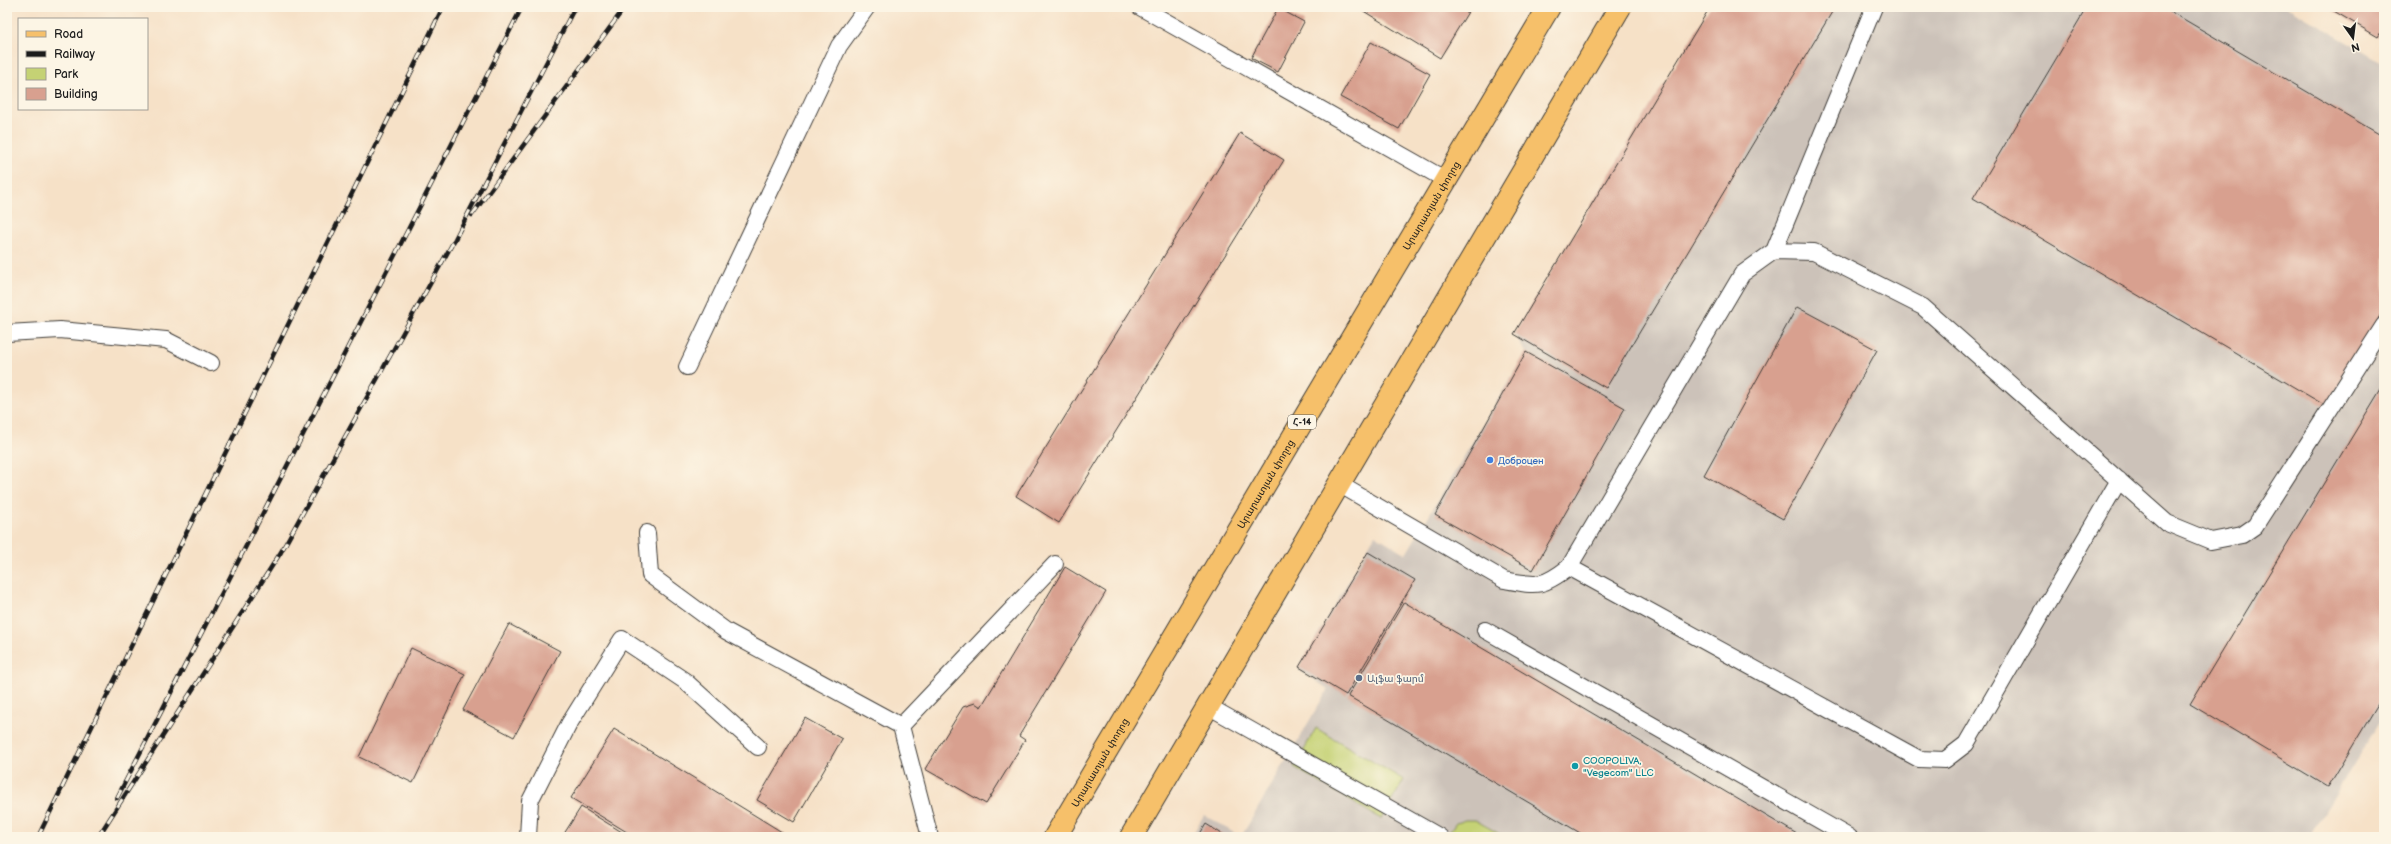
<svg xmlns="http://www.w3.org/2000/svg" width="2391" height="844" viewBox="0 0 2391 844" font-family="'Balsamiq Sans','Noto Sans Armenian',sans-serif">
<rect width="100%" height="100%" fill="#fcf5e5"/>
<filter id="ink" filterUnits="userSpaceOnUse"><feTurbulence type="fractalNoise" baseFrequency=".025" numOctaves="2"/><feDisplacementMap in="SourceGraphic" scale="8" xChannelSelector="R" yChannelSelector="G"/><feConvolveMatrix kernelMatrix="1 2 1 2 8 2 1 2 1" color-interpolation-filters="sRGB"/></filter>
<filter id="wash" filterUnits="userSpaceOnUse"><feTurbulence type="fractalNoise" baseFrequency=".012" numOctaves="4" result="noise"/><feDisplacementMap in="SourceGraphic" scale="16" xChannelSelector="R" yChannelSelector="G"/><feGaussianBlur stdDeviation="0.9" result="paint"/><feColorMatrix in="noise" values="0 0 0 0 0 0 0 0 0 0 0 0 0 0 0 0 0 1.4 0 .05"/><feComposite in="paint" operator="in"/></filter>
<g filter="url(#wash)">
<rect width="100%" height="100%" fill="#f6e1c7"/>
<path fill="#ccc2b9" d="M1710,7h577l97,57v651l-75,122h-1068l87,-148 -30,-20 77,-134 31,19 120,-202 -12,-18z
M1204,815l37,22h-50z"/>
<path fill="#c5d274" stroke="#707748" d="M1316,728l88,52 -23,39 -87,-52z
M1465,820h10l30,17h-59l10,-14z"/>
<g id="blocks">
<path fill="#d8a08f" d="M1357,7h114l-31,51z
M1710,7h125l-229,381 -92,-54z
M2087,7h76l221,130v172l-58,97 -353,-208z
M2327,7h57v20l-6,10z
M1278,8l26,14 -26,50 -27,-14z
M1371,42l59,32 -31,55 -59,-32z
M1240,133l44,27 -225,363 -43,-27z
M1797,307l80,43 -94,169 -79,-44z
M1526,352l99,56 -92,162 -98,-55z
M2384,384v310l-56,93 -138,-83z
M1368,552l47,28 -69,115 -47,-28z
M1065,567l41,25 -87,144 6,4 -39,64 -61,-35 38,-62 12,-4 6,4z
M1404,602l398,235h-215l-239,-141z
M509,624l51,27 -46,86 -51,-27z
M411,648l54,26 -52,109 -54,-26z
M805,718l37,21 -48,83 -37,-22z
M614,729l176,108h-155l-64,-39z
M581,807l49,30h-68z
M1206,824l21,13h-29z"/>
</g>
</g>
<g filter="url(#ink)">
<use href="#blocks" fill-opacity="0" stroke="#3d3a36" stroke-width="1"/>
<g fill="none" stroke-linecap="round" stroke-linejoin="round">
<g stroke="#3d3a36" stroke-width="18">
<path id="lane" d="M1140,7l306,173
M1774,251l100,-244
M7,333l53,-3 106,10 45,23
M687,367l152,-321 28,-39
M1339,484l165,96c33,6 38,8 65,-13l173,-293 32,-23 40,1 109,55 244,216 44,18 31,-6 13,-9 129,-201
M647,533l3,42 76,56 175,95 29,111
M1569,567l350,192 26,1 21,-16 153,-264
M1485,630l364,207
M1208,706l232,131
M901,726l154,-162
M528,837l2,-36 39,-77 53,-85 63,42 73,66"/>
</g>
<g stroke="#3d3a36" stroke-width="24">
<g id="primary">
<path id="s1" d="M1055,837l494,-830"/>
<path d="M1131,837l489,-830"/>
</g>
</g>
<use href="#lane" stroke="#fff" stroke-width="16"/>
<use href="#primary" stroke="#f6c06b" stroke-width="22"/>
<g stroke="#1c1c1c" stroke-width="4.5">
<path id="rail" d="M472,215l153,-208
M117,798l405,-791
M38,837l405,-830
M98,837l183,-285 174,-313 120,-232"/>
</g>
<use href="#rail" stroke="#fcf5e5" stroke-width="3" stroke-dasharray="9" stroke-linecap="butt"/>
</g>
</g>
<circle fill="#3f7fe0" stroke="#fcf5e5" stroke-width="1.5" cx="1490" cy="460" r="4"/>
<circle fill="#5c6f8a" stroke="#fcf5e5" stroke-width="1.5" cx="1359" cy="678" r="4"/>
<circle fill="#0f9aa8" stroke="#fcf5e5" stroke-width="1.5" cx="1575" cy="766" r="4"/>
<g text-anchor="middle" stroke-width="3.5" stroke-linejoin="round" paint-order="stroke">
<rect fill="#fcf5e5" stroke="#5f5d58" stroke-width="1" x="1288" y="415" width="28" height="14" rx="3"/>
<g font-size="9" font-weight="bold" fill="#1c1c1c">
<text x="1302" y="425">Հ-14</text>
</g>
<g font-size="10" fill="#1c1c1c" stroke="#fcf5e5">
<text dy="4" stroke="none"><textPath href="#s1" startOffset="735">Արարատյան փողոց</textPath></text>
<text dy="4" stroke="none"><textPath href="#s1" startOffset="411">Արարատյան փողոց</textPath></text>
<text dy="4" stroke="none"><textPath href="#s1" startOffset="87">Արարատյան փողոց</textPath></text>
</g>
<g font-size="10" fill="#366cbe" stroke="#fcf5e5" text-anchor="start">
<text x="1498" y="464">Доброцен</text>
</g>
<g font-size="10" fill="#4e5e75" stroke="#fcf5e5" text-anchor="start">
<text x="1367" y="682">Ալֆա ֆարմ</text>
</g>
<g font-size="10" fill="#0d838f" stroke="#fcf5e5" text-anchor="start">
<text x="1583" y="764">COOPOLIVA,<tspan x="1583" dy="12">"Vegecom" LLC</tspan></text>
</g>
</g>
<rect width="2391" height="844" fill="none" stroke="#fcf5e5" stroke-width="24"/>
<rect x="18" y="18" width="130" height="92" fill="#fcf5e5" stroke="#a29e95"/>
<rect x="26" y="31" width="20" height="6" fill="#f6c06b" stroke="#a29e95"/>
<text x="54" y="38" font-size="12" fill="#1c1c1c">Road</text>
<rect x="26" y="51" width="20" height="6" fill="#1c1c1c" stroke="#a29e95"/>
<text x="54" y="58" font-size="12" fill="#1c1c1c">Railway</text>
<rect x="26" y="68" width="20" height="12" fill="#c5d274" stroke="#a29e95"/>
<text x="54" y="78" font-size="12" fill="#1c1c1c">Park</text>
<rect x="26" y="88" width="20" height="12" fill="#d8a08f" stroke="#a29e95"/>
<text x="54" y="98" font-size="12" fill="#1c1c1c">Building</text>
<g transform="translate(2353 38) rotate(166)" stroke="#fcf5e5" stroke-width="3" paint-order="stroke">
<path d="M0-3L7 15L0 10L-7 15Z" fill="#1c1c1c"/>
<text y="-6" font-size="11" font-weight="bold" text-anchor="middle" fill="#1c1c1c">N</text>
</g>
</svg>
